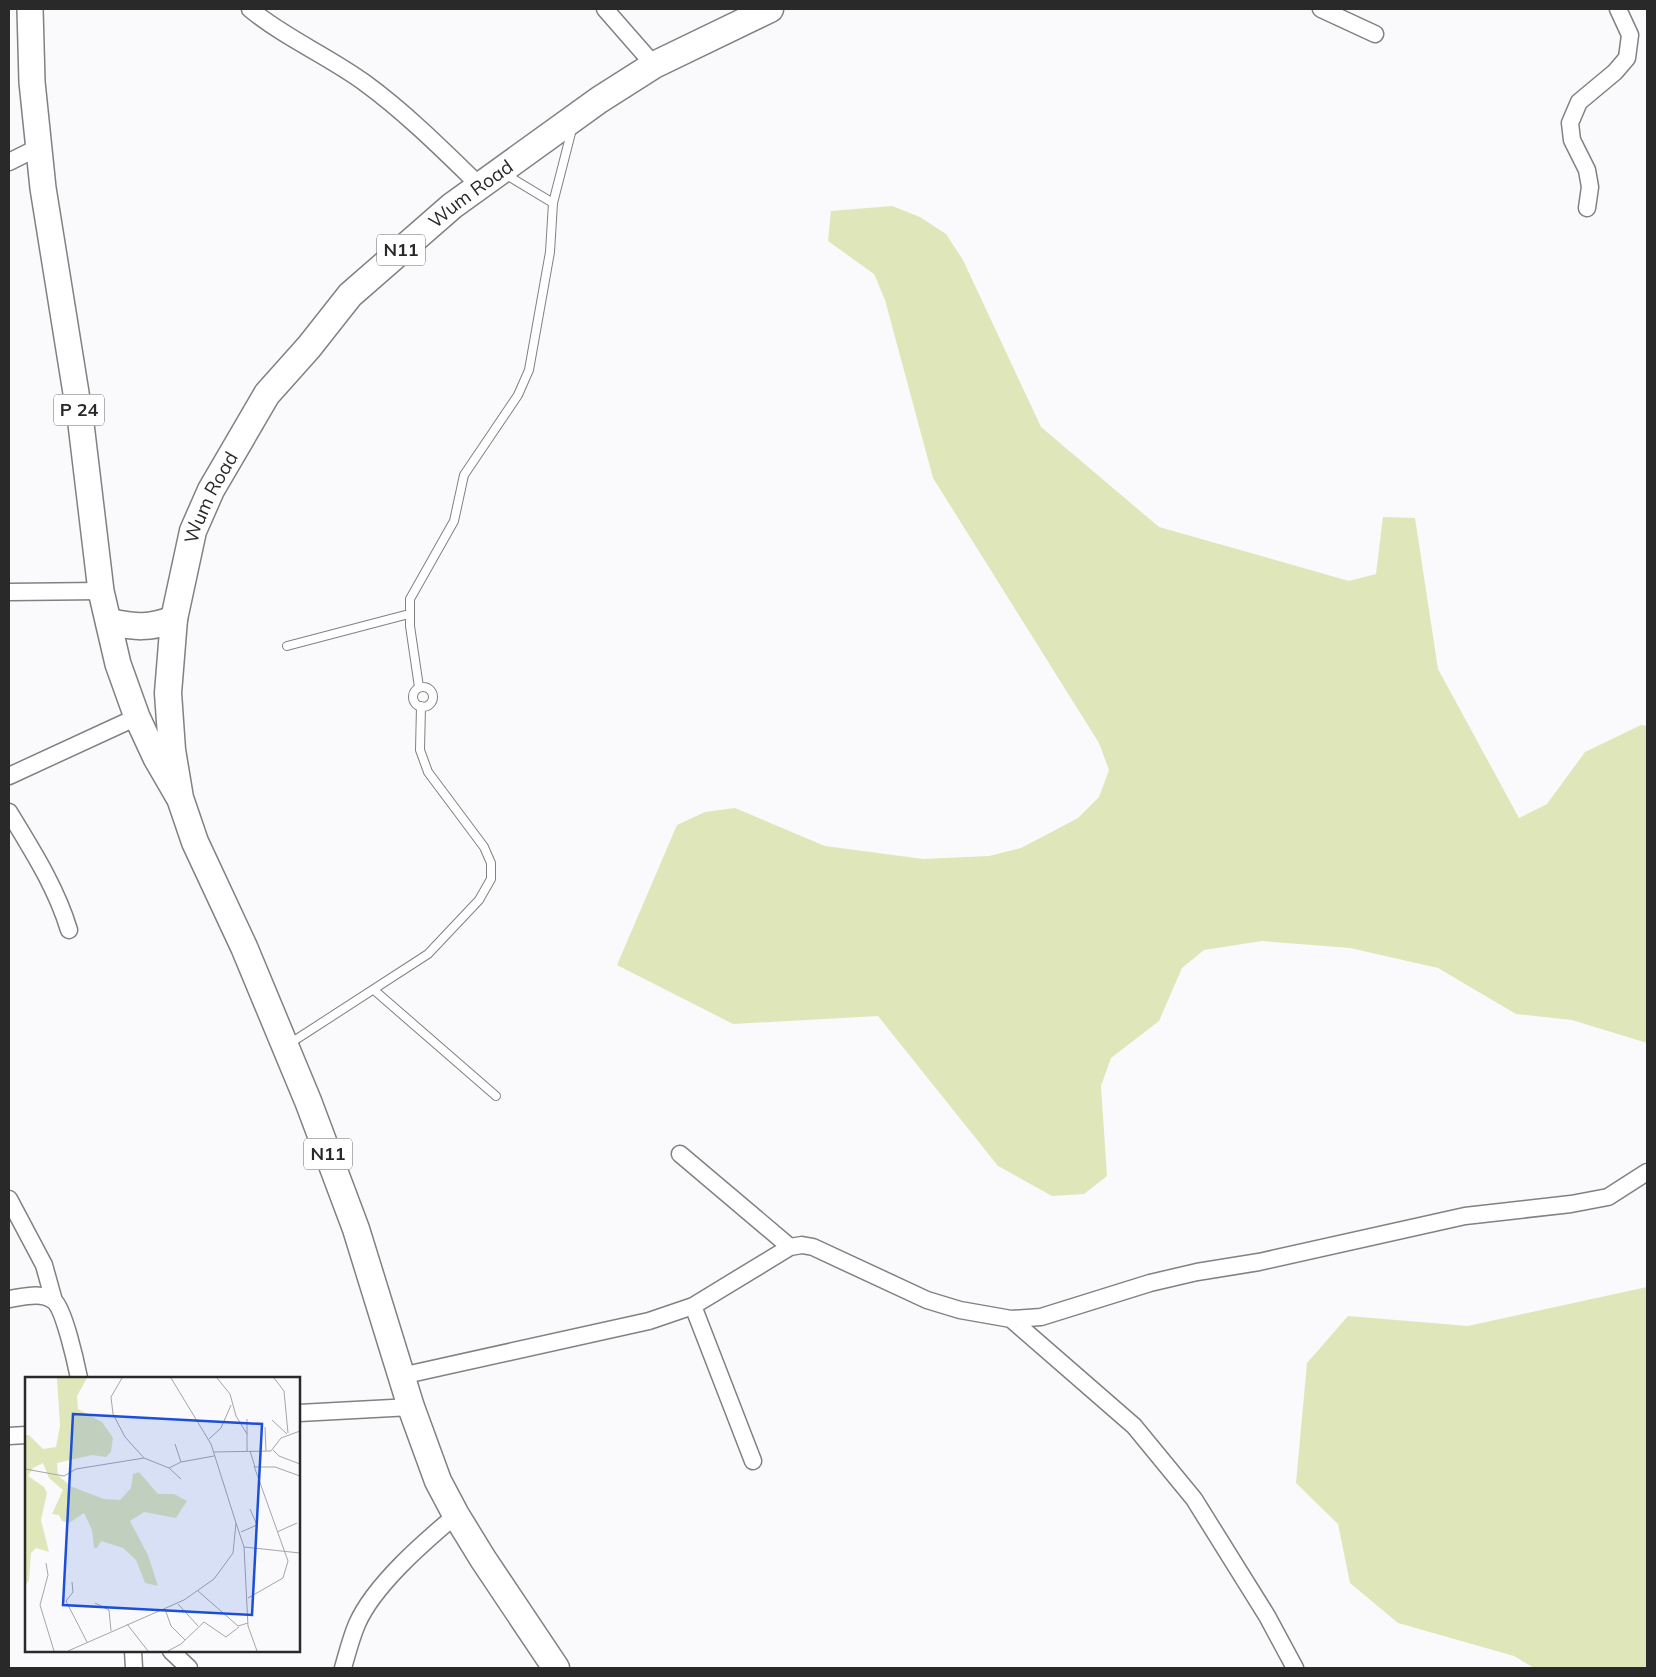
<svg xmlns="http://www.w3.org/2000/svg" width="1656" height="1677" viewBox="0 0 1656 1677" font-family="Mulish,sans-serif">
<rect width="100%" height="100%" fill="#fafafc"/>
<path fill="#dfe7ba" d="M892,206l28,11 26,17 17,26 78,167 118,100 190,54 27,-7 7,-57 32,1 23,151 81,149 28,-14 38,-52 56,-27 6,1v317l-75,-23 -56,-6 -78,-46 -88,-20 -88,-7 -58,9 -22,18 -23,53 -48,37 -10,28 6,90 -23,18 -32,2 -54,-30 -120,-150 -145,8 -116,-59 60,-140 28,-13 30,-4 90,38 98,13 66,-3 32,-8 57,-30 21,-21 10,-27 -10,-27 -166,-265 -48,-178 -11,-26 -46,-33 3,-30z
M1647,1287v381h-113l-20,-12 -116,-33 -48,-40 -12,-59 -42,-41 11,-120 41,-47 120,10z"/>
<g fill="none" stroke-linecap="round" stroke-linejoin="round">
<g stroke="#818183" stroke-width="10">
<path id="service" d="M505,174l48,29
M287,646l122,-32
M419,687l-9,-61v-27l44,-78 10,-46 54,-80 11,-25 21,-118 3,-49 19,-74
M413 697a10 10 0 1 1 20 0a10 10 0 1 1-20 0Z
M374,990l122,106
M289,1044l139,-90 51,-54 12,-21v-16l-7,-16 -56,-75 -8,-22 1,-44"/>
</g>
<g stroke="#818183" stroke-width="19">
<path id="minor" d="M250,9c35,29 78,47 115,74 41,30 78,67 114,102
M605,9l49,56
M1321,9l54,25
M9,162l30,-15
M1587,208l3,-21 -3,-17 -15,-30 -2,-17 9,-21 36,-30 12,-14 3,-23 -12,-26
M9,592l92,-1
M9,776l128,-59
M9,812c23,38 47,75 60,118
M680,1154l110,93
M9,1199l35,66 10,36
M9,1299c13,-2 33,-8 45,2 10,8 22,62 25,77
M693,1306l60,155
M1011,1319l123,107 60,73 73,117 28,52
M401,1376l248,-55 44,-15 97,-59 12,-2 11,2 114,53 33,10 51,9 30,-2 109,-34 47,-11 62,-10 206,-46 106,-12 37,-7 39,-25
M299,1413l112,-6
M9,1436l17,-1
M133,1651l1,17
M171,1651l18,17
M343,1668c4,-14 8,-30 14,-44 17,-39 67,-82 99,-109"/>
</g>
<g stroke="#818183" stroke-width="28">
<path id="primary" d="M30,9l2,73 11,106 38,236 20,167 17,73 19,53 19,41 22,38"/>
</g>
<g stroke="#818183" stroke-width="29">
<g id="trunk">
<path d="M109,622c26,5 40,7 65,-3"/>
<path id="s1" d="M556,1668l-73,-109 -27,-44 -18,-34 -27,-74 -55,-178 -48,-128 -64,-154 -49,-105 -15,-44 -8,-48 -4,-57 6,-74 19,-88 18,-41 56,-96 42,-47 41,-52 102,-89 147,-106 55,-35 116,-56"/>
</g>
</g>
<use href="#service" stroke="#fff" stroke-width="8"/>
<use href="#minor" stroke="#fff" stroke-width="16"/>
<use href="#primary" stroke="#fff" stroke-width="25"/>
<use href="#trunk" stroke="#fff" stroke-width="26"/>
</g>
<g text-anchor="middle" stroke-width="5" stroke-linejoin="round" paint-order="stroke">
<g fill="#fff" stroke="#69696a" stroke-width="1">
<rect x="377" y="234.5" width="48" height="31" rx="4"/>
<rect x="54" y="394.5" width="50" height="31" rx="4"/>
<rect x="304" y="1138.5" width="48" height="31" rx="4"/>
</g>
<g font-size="18" font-weight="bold" fill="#29292a">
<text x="401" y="256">N11</text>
<text x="79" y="416">P 24</text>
<text x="328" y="1160">N11</text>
</g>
<g font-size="19" fill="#29292a" stroke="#fff">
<text dy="7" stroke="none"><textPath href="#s1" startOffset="1665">Wum Road</textPath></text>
<text dy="7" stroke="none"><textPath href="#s1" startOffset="1260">Wum Road</textPath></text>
</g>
</g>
<g transform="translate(25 1377)">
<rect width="275" height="275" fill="#fafafc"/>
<path d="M32,1h30l-10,18 1,13 24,13 11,16 -2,14 -5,5 -14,-2 -35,8 1,12 12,11 34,13 16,1 11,-12 2,-14 6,-2 19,22h16l13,7 -11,17 -32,-6 -14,9 18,34 10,31 -13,-3 -9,-23 -13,-12 -22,-7 -4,7h-3l-2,-18 -8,-17 -15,10 -7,-2 -3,-6 -7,-1 11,-24 -14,-12 -6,-15 -10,5 -5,8 16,11 3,6 -6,27 8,32 -13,-4 -5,5 -2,27 -4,6v-151h4l14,14 13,-2 4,-21z" fill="#dfe7ba"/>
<path fill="none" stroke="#a6a6a8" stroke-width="1" d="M97,1l-11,19 2,17 12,23 19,21M192,1l13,16 6,22 11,18M249,1l10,13 4,42M247,43l15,14M240,50l1,24M184,62l12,-11 10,-23M150,67l6,18M248,73l6,6 21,8M225,74l5,16h20l25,9M189,75l57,-1 10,-13 19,-7M222,75v-33M144,91l12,-6 33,-6M0,92l39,7 12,-7 68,-11 25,10 12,11M211,146l8,24 4,79 9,25M216,155l16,-7 -7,-16M252,155l20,-9M219,170l56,6M21,186l2,12 -8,30 14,46M47,205l1,10 -7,9 21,41M173,214l40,35 10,-3M223,221l35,-20 5,-17 -34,-95M70,226l14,7 2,21M153,227l20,22M140,232l6,17 14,14M102,247l21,27M43,274l116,-51 30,-21 19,-26 3,-30 -25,-79 -40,-66M143,274l13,-7 23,-22 22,15 13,-10"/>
<path fill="#1d4ed8" fill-opacity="0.15" stroke="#1d4ed8" stroke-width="2.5" d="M48,37l189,10 -10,191 -189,-10z"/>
<rect width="275" height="275" fill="none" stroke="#29292a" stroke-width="2.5"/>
</g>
<rect width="1656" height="1677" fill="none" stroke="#29292a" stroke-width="20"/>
</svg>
